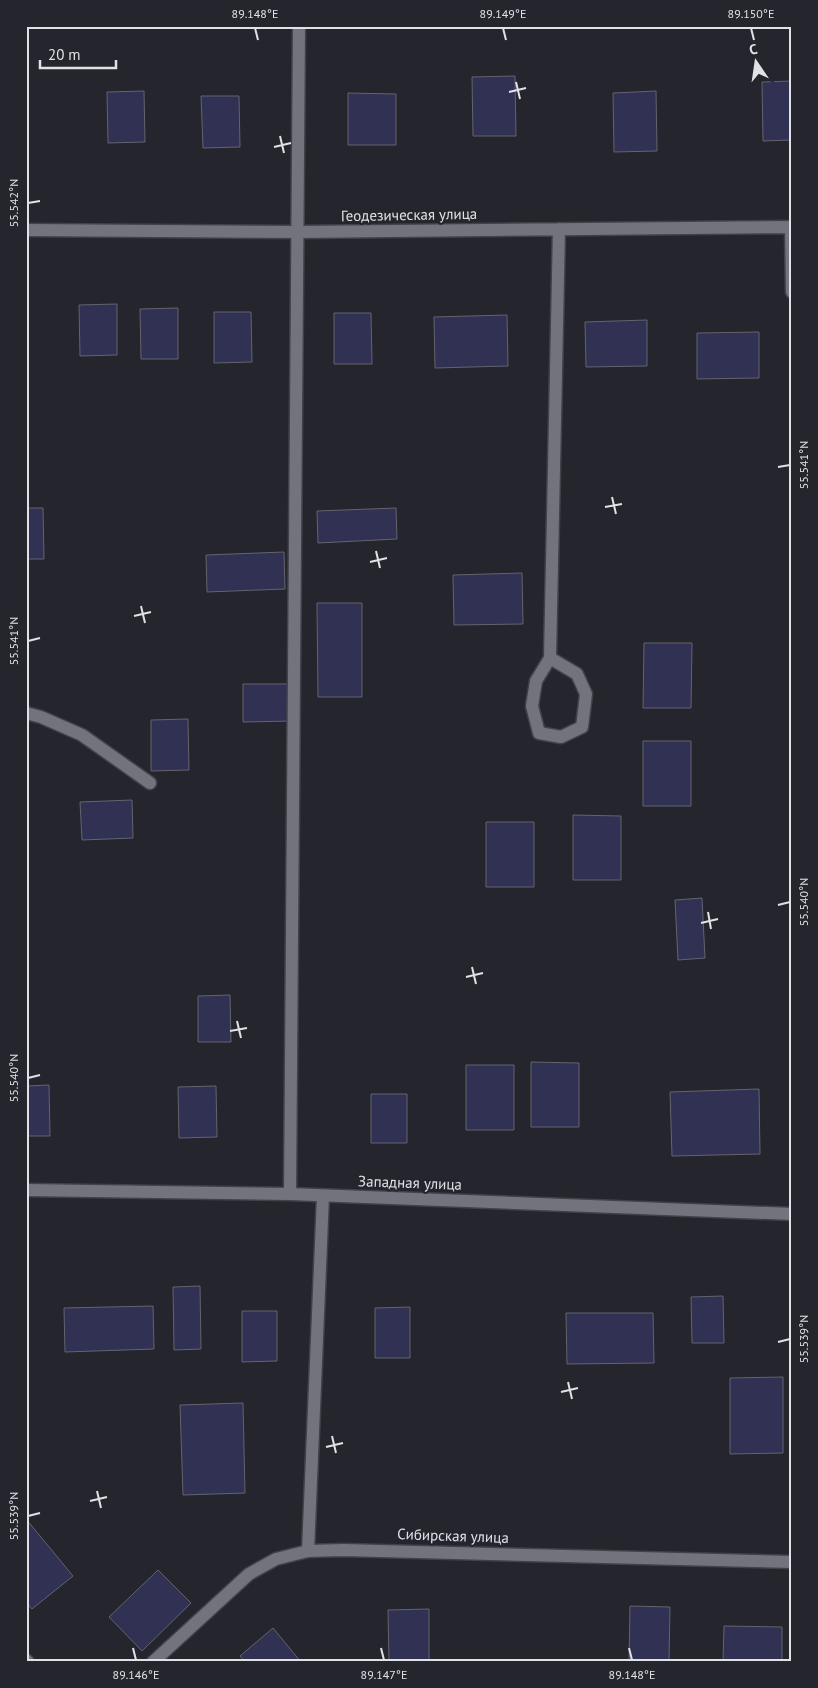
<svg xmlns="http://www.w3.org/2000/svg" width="818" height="1688" viewBox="0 0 818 1688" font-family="'PT Sans',sans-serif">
<rect width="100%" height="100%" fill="#25252e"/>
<path fill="#313154" stroke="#63646e" d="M515,76l1,60h-43l-1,-59z
M792,81v59l-29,1 -1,-59z
M144,91l1,51 -37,1 -1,-51z
M656,91l1,60 -43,1 -1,-59z
M348,93l48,1v51h-48z
M201,96h38l1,51 -37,1z
M117,304v51l-37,1 -1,-51z
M178,308v51h-37l-1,-50z
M214,312h37l1,50 -38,1z
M334,313h37l1,51h-38z
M507,315l1,51 -73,2 -1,-51z
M647,320v46l-61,1 -1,-45z
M759,332v46l-62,1v-46z
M26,508h17l1,51h-18z
M396,508l1,31 -79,4 -1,-32z
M284,552l1,37 -78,3 -1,-37z
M522,573l1,51 -69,1 -1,-50z
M317,603h45v94h-44z
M644,643h48l-1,65h-48z
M243,684h51v37l-51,1z
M188,719l1,51 -38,1v-51z
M643,741h48v65h-48z
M132,800l1,38 -51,2 -2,-38z
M573,815l48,1v64h-48z
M486,822h48v65h-48z
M702,898l3,60 -27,2 -3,-60z
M230,995l1,47h-33v-46z
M531,1062l48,1v64h-48z
M466,1065h48v65h-48z
M49,1085l1,51h-24v-50z
M216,1086l1,51 -38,1 -1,-51z
M759,1089l1,65 -88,2 -2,-64z
M371,1094h36v49h-36z
M200,1286l1,63 -27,1 -1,-63z
M723,1296l1,47h-32l-1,-46z
M153,1306l1,43 -89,3 -1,-44z
M410,1307v51h-35v-50z
M242,1311h35v50l-35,1z
M566,1313h87l1,50 -87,1z
M783,1377v76l-53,1v-76z
M243,1403l2,90 -62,2 -3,-90z
M26,1519l47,57 -41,33 -6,-7z
M158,1570l33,33 -49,48 -33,-34z
M630,1606l40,1 -1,55h-40z
M429,1609v53h-40l-1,-52z
M724,1626l58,1v35h-59z
M273,1628l28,34h-56l-5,-6z"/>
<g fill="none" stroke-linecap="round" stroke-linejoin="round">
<g stroke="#414148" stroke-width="15">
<path id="lane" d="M26,713l15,4 41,18 68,48
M308,1551l15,-355"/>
</g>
<g stroke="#414148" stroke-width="15">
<path id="street" d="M791,227l1,65
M26,230l272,2 494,-5
M550,658l-14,23 -4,25 7,27 22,4 21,-10 4,-33 -9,-20 -27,-16 9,-429
M26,1190l264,4 502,20
M290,1194l9,-1168
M26,1660l2,2
M153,1662l96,-88 27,-15 32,-8 35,-1 449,12"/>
</g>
<use href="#lane" stroke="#72737d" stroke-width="12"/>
<use href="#street" stroke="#72737d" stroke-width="12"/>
</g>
<path fill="none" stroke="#e1e2e7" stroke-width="2" d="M255,28l3,12M503,28l3,12M751,28l3,12M516,82l4,17M509,92l17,-4M280,136l4,17M274,147l17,-4M28,203l12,-2M778,467l12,-2M612,497l4,17M605,507l17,-3M376,551l4,17M370,562l17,-4M141,606l4,17M134,616l17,-4M28,641l12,-3M778,905l12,-3M708,912l3,17M701,923l17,-4M472,967l4,17M466,977l17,-4M237,1021l4,17M230,1031l17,-3M28,1078l12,-3M778,1342l12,-3M568,1382l4,17M561,1392l17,-4M332,1436l4,17M326,1447l17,-4M97,1491l4,17M90,1501l17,-4M28,1516l12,-3M133,1648l3,12M381,1648l3,12M629,1648l3,12"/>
<g text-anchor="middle" stroke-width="4.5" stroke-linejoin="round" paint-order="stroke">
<g font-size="15" fill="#e1e2e7" stroke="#25252e">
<text transform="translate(409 215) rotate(-1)" y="5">Геодезическая улица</text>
<text transform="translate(410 1183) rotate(2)" y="5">Западная улица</text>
<text transform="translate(453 1536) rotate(2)" y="5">Сибирская улица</text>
</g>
</g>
<rect width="818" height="1688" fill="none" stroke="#25252e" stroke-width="55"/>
<g transform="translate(756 62) rotate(347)" stroke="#25252e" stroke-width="4" paint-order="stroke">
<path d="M0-4L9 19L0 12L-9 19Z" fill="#e1e2e7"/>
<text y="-8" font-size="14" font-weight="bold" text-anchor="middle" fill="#e1e2e7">С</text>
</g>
<path d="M40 60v8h76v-8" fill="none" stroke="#e1e2e7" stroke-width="2.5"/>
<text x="48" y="60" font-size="15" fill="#e1e2e7" stroke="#25252e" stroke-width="4" paint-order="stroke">20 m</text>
<rect x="28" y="28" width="762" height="1632" fill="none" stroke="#e1e2e7" stroke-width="2"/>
<g font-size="12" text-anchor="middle" fill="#e1e2e7">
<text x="255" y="18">89.148°E</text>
<text x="503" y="18">89.149°E</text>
<text x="751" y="18">89.150°E</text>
<text transform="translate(14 203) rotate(-90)" y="4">55.542°N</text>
<text transform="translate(804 465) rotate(-90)" y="4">55.541°N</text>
<text transform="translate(14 641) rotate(-90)" y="4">55.541°N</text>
<text transform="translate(804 902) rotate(-90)" y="4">55.540°N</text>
<text transform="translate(14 1078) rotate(-90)" y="4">55.540°N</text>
<text transform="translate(804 1339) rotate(-90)" y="4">55.539°N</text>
<text transform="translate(14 1516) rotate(-90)" y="4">55.539°N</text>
<text x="136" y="1679">89.146°E</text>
<text x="384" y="1679">89.147°E</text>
<text x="632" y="1679">89.148°E</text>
</g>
</svg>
